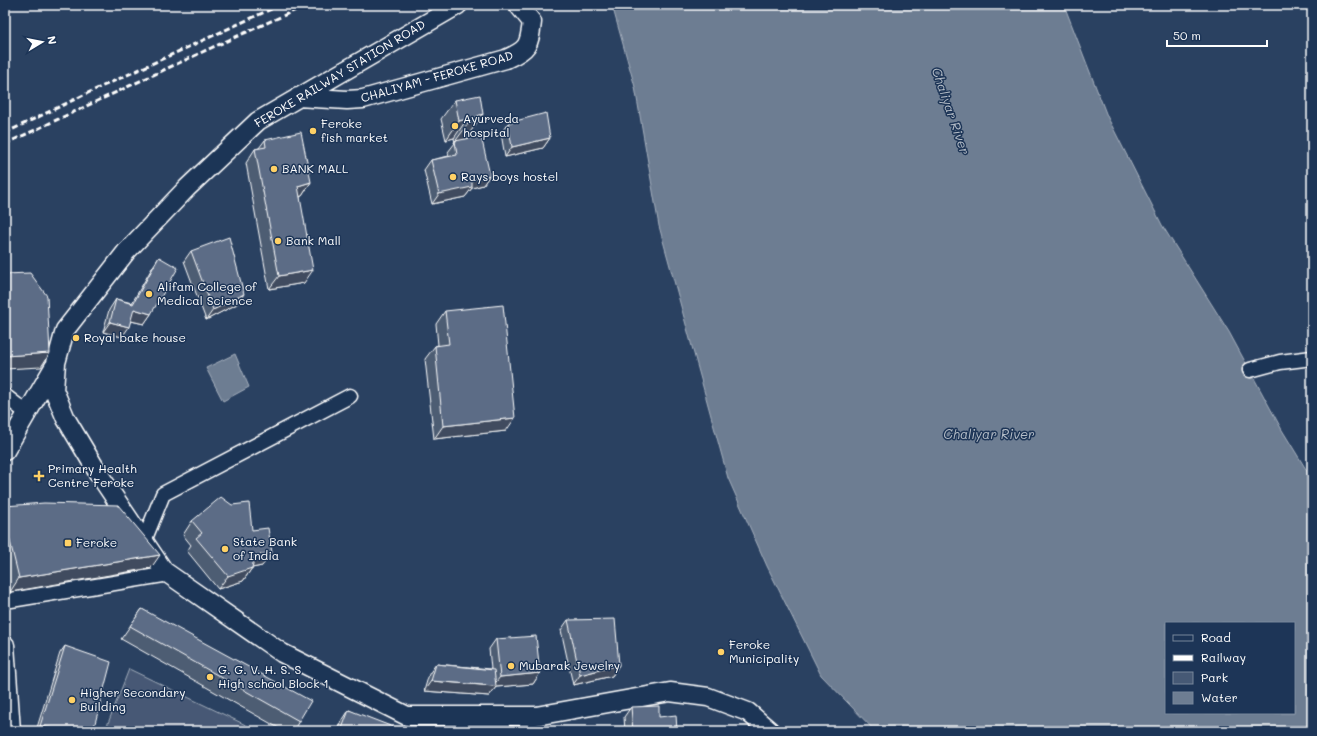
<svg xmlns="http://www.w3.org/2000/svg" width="1317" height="736" viewBox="0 0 1317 736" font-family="Mali,sans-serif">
<rect width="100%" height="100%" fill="#2a4161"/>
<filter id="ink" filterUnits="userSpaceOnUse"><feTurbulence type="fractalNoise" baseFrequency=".025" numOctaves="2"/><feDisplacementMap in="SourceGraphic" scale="8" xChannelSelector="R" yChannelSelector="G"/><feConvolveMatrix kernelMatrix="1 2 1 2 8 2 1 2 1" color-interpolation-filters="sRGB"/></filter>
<g filter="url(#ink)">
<path fill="#465975" stroke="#a2acba" d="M129,669l123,59 -1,3h-146z"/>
<path fill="#6d7d92" stroke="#a7b1be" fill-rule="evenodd" d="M612,5h452l43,111 55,109 67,107 53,98 30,49v252h-437l-54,-56 -54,-109 -39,-88 -69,-252 -24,-139zM1166,623h128v90h-128z
M235,354l14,33 -26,14 -17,-33z"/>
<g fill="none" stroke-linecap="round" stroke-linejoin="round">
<g stroke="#fff" stroke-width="17">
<path id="minor" d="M1250,370l30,-8 32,-4
M5,396l22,17
M144,541l19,-47 187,-98
M5,601l164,-27"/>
</g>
<g stroke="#fff" stroke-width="21">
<path id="major" d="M458,5l-200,116 -71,67 -61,64 -61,78 -9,33 -2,27 12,29 34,57 64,95 118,82 125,63h129l134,-24 38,5 40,15 22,19
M298,97l49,3 16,-1 143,-40c23,-10 23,-14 26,-37l-13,-16
M5,451l49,-84
M5,645l6,86"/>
</g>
<use href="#minor" stroke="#1d3557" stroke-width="14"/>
<use href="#major" stroke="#1d3557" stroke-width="18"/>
<path stroke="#fff" stroke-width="3" stroke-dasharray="6 3" stroke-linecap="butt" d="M5,133l87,-42 188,-86
M5,144l206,-96 96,-43"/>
</g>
<path fill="#4e5d73" stroke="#fff" d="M455,100l28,14 -18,25 25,36 -7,10 -11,3 -7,9 -33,7 -8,-34 7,-10 18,-4 -1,-4 7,-9 -1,-5 -8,2 -5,-21z
M508,123l42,15 -7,10 -38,9 -4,-24z
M265,140l46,42 -9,14h-2l4,87 -35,6 -23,-126 9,-14 4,-1z
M191,251l46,53 -31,16 -22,-59z
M159,257l-8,57 -7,10 -13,-3 -9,16 -19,-5 6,-22 7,-11 16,4 20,-35z
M445,311l61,120 -72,8 -9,-80 10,-13 3,-1 -2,-21z
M5,506l146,62 -141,24 -5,-20z
M192,521l60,9 10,36 -10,2 -9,13 -25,8 -31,-38 4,-6 -8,-10z
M142,609l157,112 -6,10h-9l-163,-92z
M568,620l51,45 -7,11 -39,9 -12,-55z
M496,639l44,34 -7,11 -37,3 -7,9 -65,-5 5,-17 7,-10 55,5 -2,-20z
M65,646l28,85h-57l24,-78z
M631,707l28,10 18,14h-52l-1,-14z
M349,710l43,21h-54l4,-10z"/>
<path fill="#404c5e" stroke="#fff" d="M483,114l-19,27h-9l-1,2 14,-19 9,-8z
M467,119l-13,19 -8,2 13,-19z
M550,138l-7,10 -38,9 7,-10z
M490,175l-7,10 -11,3 -7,9 -33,7 7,-10 33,-14z
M311,182l-9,14 -13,3 9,-13z
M313,270l-9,13 -35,6 10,-13z
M244,294l-7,10 -31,16 7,-10z
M134,309l17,5 -7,10 -17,-4z
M110,322l19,5 -7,10 -19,-5z
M50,353l-9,14 -36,2v-13z
M515,418l-9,13 -72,8 9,-13z
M272,553l-10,13 -10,2 -9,13 -25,8 10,-13 27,-21z
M160,555l-9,13 -141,24 9,-14z
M619,665l-7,11 -39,9 7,-10z
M540,673l-7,11 -37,3 -7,9 -65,-5 7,-10 62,5 7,-9z
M40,726l26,5h-29z"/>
<path fill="#5b6c86" stroke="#fff" d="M480,95l3,19 -6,2v6l-9,2 -1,-5 -8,2 -4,-21z
M546,113l4,25 -38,9 -4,-24z
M301,132l10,50 -13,4 15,84 -34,6 -24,-127 11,-2 -1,-7z
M481,136l9,39 -18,5v7l-33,7 -8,-34 26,-5 -2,-14z
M229,237l15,57 -31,16 -22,-59z
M159,257l19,11 -27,46 -17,-5 -5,18 -19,-5 6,-23 17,5z
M30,273l17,23 3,57 -45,3v-82z
M503,305l12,113 -72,8 -8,-80 14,-2 -4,-33z
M221,497l11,8 17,-2 3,27 16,-2 4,25 -17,2 -3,13 -24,8 -32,-38 6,-5 -10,-12z
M44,503l74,2 42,50 -141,23 -14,-57v-15z
M142,609l169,92 -12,20 -169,-95z
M615,619l4,46 -39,10 -12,-55z
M536,636l4,37 -40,4 -4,-38z
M65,646l46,16 -18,69h-27l-26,-5z
M436,664l58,6 2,16 -65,-5z
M659,706v11l17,-2 1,16h-44l-2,-24z
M349,710l44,17 -1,4h-51z"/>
</g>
<g fill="#ffd166" stroke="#1d3557" stroke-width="1.5">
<circle cx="455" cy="126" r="4"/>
<circle cx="313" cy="131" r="4"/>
<circle cx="274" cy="169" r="4"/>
<circle cx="453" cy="177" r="4"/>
<circle cx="278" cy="241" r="4"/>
<circle cx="149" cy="294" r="4"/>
<circle cx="76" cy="338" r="4"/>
<path d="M37 470h4v4h4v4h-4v4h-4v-4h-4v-4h4z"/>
<rect x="64" y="539" width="8" height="8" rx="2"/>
<circle cx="225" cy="549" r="4"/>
<circle cx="721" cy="652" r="4"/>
<circle cx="511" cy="666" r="4"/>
<circle cx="210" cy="677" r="4"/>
<circle cx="72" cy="700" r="4"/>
</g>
<g text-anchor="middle" stroke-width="3" stroke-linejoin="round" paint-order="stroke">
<g font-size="12" fill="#fff" stroke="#1d3557">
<text transform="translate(340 74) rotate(-31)" y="4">FEROKE RAILWAY STATION ROAD</text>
<text transform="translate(437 77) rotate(-16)" y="4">CHALIYAM - FEROKE ROAD</text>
</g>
<g font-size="12" fill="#fff" stroke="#1d3557" text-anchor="start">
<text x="463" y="123">Ayurveda<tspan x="463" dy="14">hospital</tspan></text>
<text x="321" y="128">Feroke<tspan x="321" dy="14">fish market</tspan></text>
<text x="282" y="173">BANK MALL</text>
<text x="461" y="181">Rays boys hostel</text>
<text x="286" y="245">Bank Mall</text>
<text x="157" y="291">Alifam College of<tspan x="157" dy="14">Medical Science</tspan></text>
<text x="84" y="342">Royal bake house</text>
<text x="48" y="473">Primary Health<tspan x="48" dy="14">Centre Feroke</tspan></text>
<text x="233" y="546">State Bank<tspan x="233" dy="14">of India</tspan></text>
<text x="76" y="547">Feroke</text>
<text x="729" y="649">Feroke<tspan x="729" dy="14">Municipality</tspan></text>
<text x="519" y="670">Mubarak Jewelry</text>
<text x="218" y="674">G. G. V. H. S. S<tspan x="218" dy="14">High school Block 1</tspan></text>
<text x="80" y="697">Higher Secondary<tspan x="80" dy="14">Building</tspan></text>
</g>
<g font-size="13" font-style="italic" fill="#b6bec8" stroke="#1d3557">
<text transform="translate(951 111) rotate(71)" y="5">Chaliyar River</text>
<text x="989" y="439">Chaliyar River</text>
</g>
</g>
<rect width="1317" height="736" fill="none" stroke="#1d3557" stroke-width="20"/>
<rect x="10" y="10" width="1297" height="716" fill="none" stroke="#fff" stroke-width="1.5" filter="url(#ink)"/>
<rect x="1165" y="622" width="130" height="92" fill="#1d3557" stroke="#77869a"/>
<rect x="1173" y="635" width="20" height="6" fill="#1d3557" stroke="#77869a"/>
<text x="1201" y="642" font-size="12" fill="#ffffff">Road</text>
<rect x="1173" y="655" width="20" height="6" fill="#ffffff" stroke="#77869a"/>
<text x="1201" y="662" font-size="12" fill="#ffffff">Railway</text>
<rect x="1173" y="672" width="20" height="12" fill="#465975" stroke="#77869a"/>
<text x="1201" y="682" font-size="12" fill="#ffffff">Park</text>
<rect x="1173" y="692" width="20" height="12" fill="#6d7d92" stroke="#77869a"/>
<text x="1201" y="702" font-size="12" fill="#ffffff">Water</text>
<g transform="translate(42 42) rotate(80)" stroke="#1d3557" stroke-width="3" paint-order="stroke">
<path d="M0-3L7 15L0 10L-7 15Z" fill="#ffffff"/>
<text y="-6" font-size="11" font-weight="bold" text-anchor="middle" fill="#ffffff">N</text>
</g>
<path d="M1167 40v6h100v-6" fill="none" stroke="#ffffff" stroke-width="2"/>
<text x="1173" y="40" font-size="12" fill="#ffffff" stroke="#1d3557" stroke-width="3" paint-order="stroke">50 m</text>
</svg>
